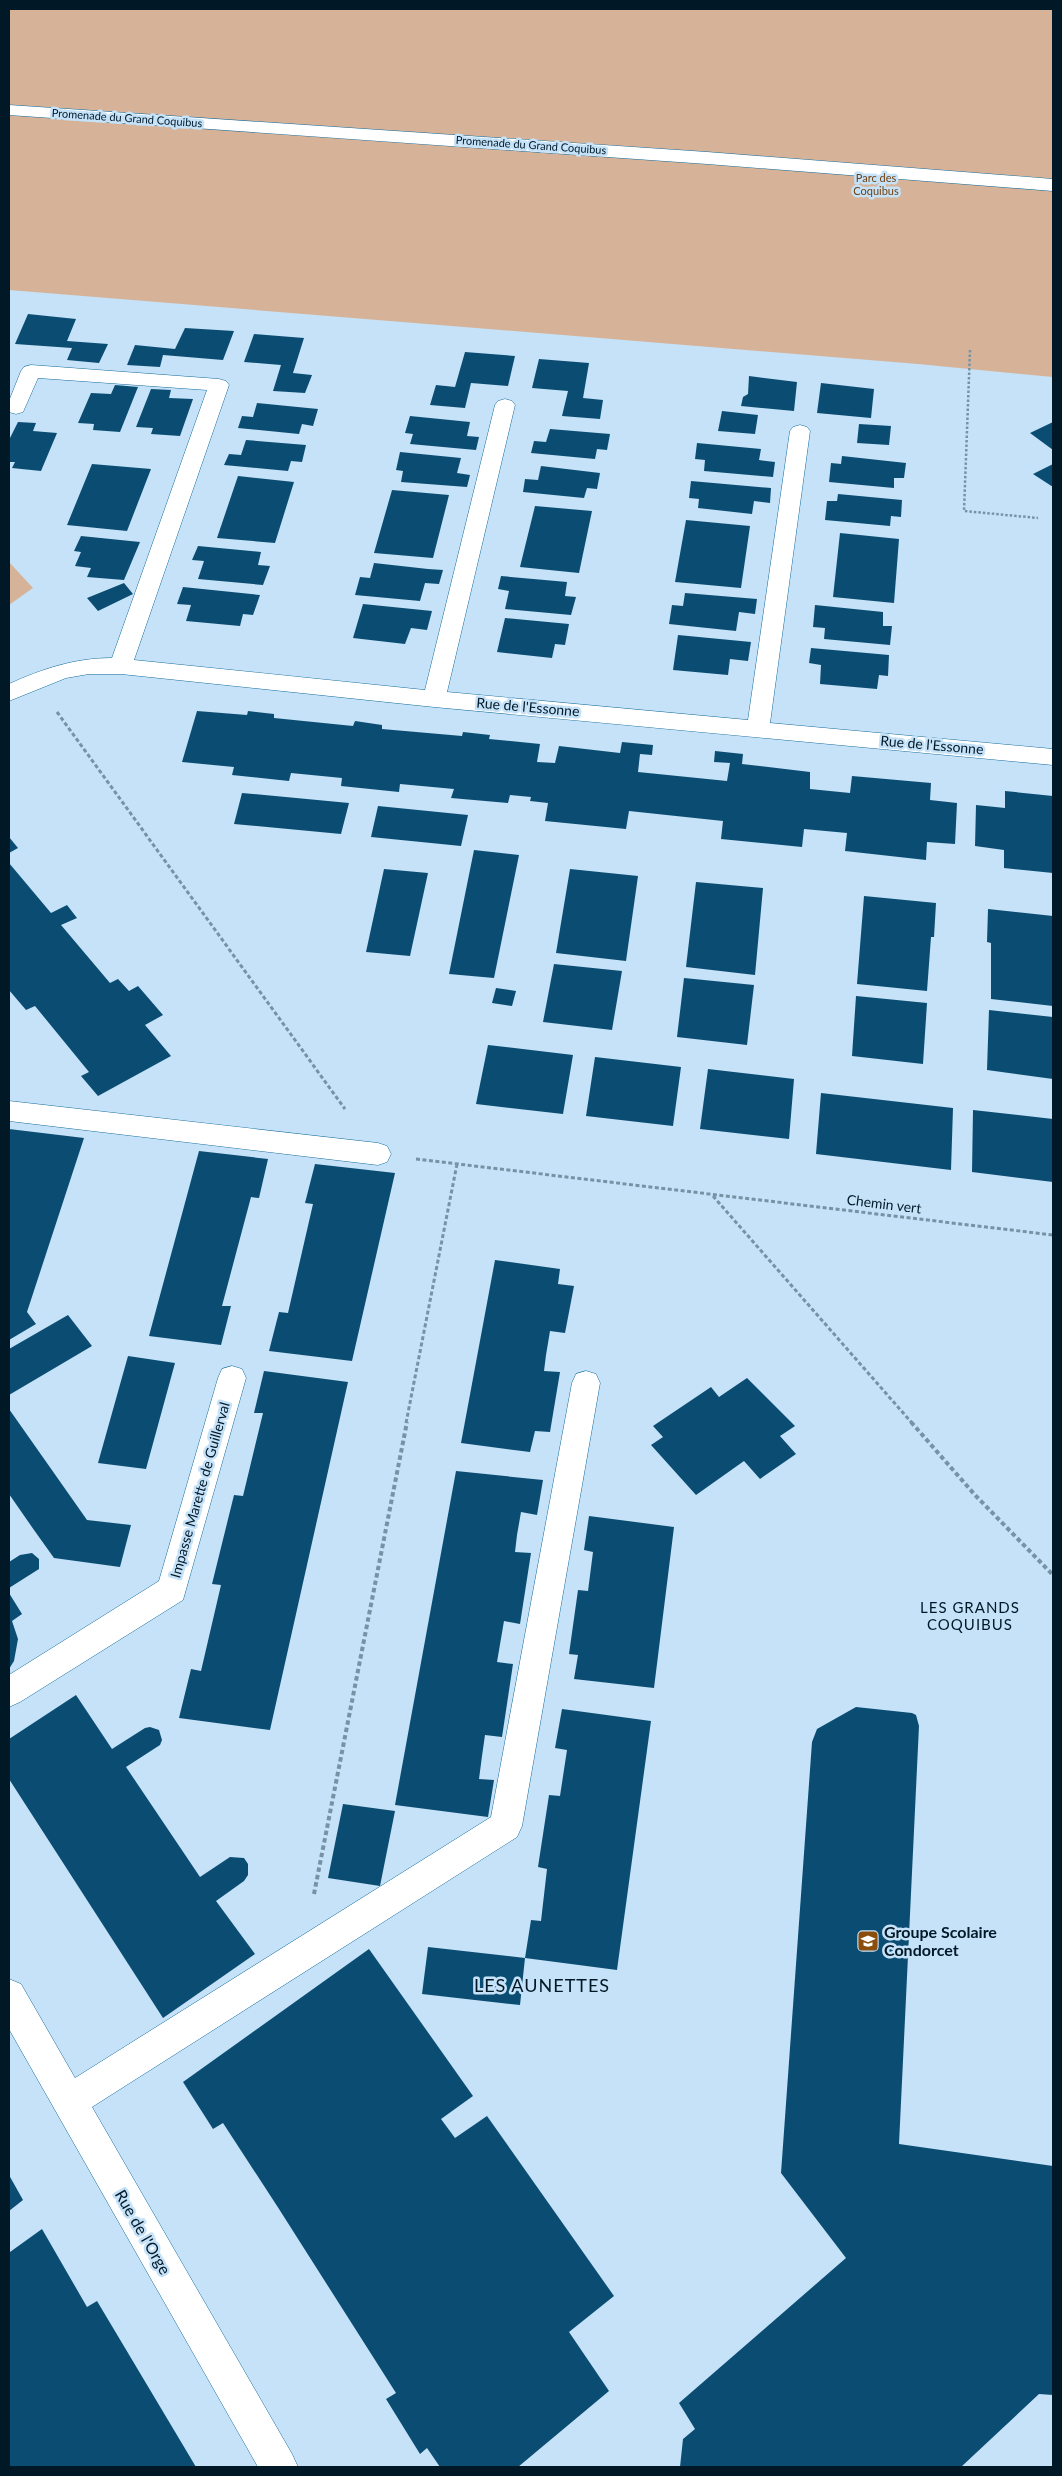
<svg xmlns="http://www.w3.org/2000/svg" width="1062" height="2476" viewBox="0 0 1062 2476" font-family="Lato,sans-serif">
<rect width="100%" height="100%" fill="#c5e2f8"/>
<path fill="#d6b398" d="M9,9h1044v368l-135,-13 -909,-74z
M9,562l24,26 -24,17z"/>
<path fill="#0b4d72" d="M28,314l48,5 -9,22 41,3 -9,19 -32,-3 5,-12 -57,-4z
M185,328l49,3 -11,29 -60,-5 -3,12 -33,-2 8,-20 40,4z
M254,334l50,4 -11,35 19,2 -7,18 -32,-2 8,-26 -37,-3z
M465,352l50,4 -7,30 -37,-3 -6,25 -35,-3 6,-20 19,2z
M539,359l50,4 -6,35 20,2 -3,19 -38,-3 6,-25 -36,-3z
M749,376l48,6 -3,29 -53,-5 2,-9 5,-3z
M821,383l53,6 -3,29 -54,-5z
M115,385l23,2 -18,45 -27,-2 1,-6 -16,-1 13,-30 20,1z
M151,389l20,1 -2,8 24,1 -13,37 -29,-2 2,-6 -17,-1z
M257,403l61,6 -5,17 -11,-2 -3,10 -61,-6 4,-12 11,1z
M722,411l36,4 -3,19 -37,-3z
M410,416l60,6 -3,14 12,1 -3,13 -66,-6 3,-10 -8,-1z
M18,422l18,1 -3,8 24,2 -16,38 -29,-3 3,-6h-6v-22z
M1053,422v28l-23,-17z
M859,424l32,2 -2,19 -32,-2z
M550,429l60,5 -3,16 -10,-1 -2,10 -64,-6 3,-12 12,1z
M246,440l60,5 -4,17 -11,-1 -3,10 -64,-6 5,-11 12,1z
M697,443l64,6 -2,11 16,2 -2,15 -69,-6 1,-11 -10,-1z
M400,452l61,6 -4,15 13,2 -3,12 -66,-5 2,-11 -7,-1z
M842,456l64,7 -2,15h-10v10l-65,-6 2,-19 10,1z
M92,464l59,5 -24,62 -60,-6z
M1053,464v23l-20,-13z
M541,466l59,7 -3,16 -10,-1 -3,10 -61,-6 2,-13 13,1z
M238,476l56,6 -19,61 -58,-5z
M691,481l80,7 -1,15 -16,-2 -2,13 -54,-6 1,-9 -10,-1z
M392,490l57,5 -16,63 -59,-5z
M838,494l64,6 -1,17 -10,-1 -1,10 -65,-6 2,-19h10z
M535,506l57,5 -13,62 -59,-6z
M686,520l64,6 -9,62 -66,-6z
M840,533l59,6 -5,64 -61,-6z
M81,536l59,6 -16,38 -37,-3 4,-9 -16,-2 6,-14 -7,-1z
M198,546l63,6 -3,13 12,1 -7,19 -65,-6 6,-18 -12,-1z
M374,563l54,6 15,1 -4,14 -14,-1 -5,18 -65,-6 5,-18 10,1z
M501,576l66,6 -2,14 11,1 -5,18 -66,-6 4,-18 -11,-2z
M124,583l9,11 -35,17 -11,-13z
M183,587l77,8 -7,20 -10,-1 -3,12 -54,-5 5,-16 -14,-1z
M685,593l72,6 -2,15 -16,-2 -3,19 -67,-7 3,-19 11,1z
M363,604l69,7 -5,19 -16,-2 -6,16 -52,-6z
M815,605l68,7v14h9l-2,19 -66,-6 1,-11 -12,-1z
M505,618l64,6 -4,21 -10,-1 -3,14 -55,-6z
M678,635l73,7 -3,19 -18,-2 -2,16 -55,-5z
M811,648l78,7 -1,21 -9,-1 -2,14 -57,-5 1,-19 -12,-2z
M197,711l50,4 1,-4 26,3v4l79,8 2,-5 27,4v4l80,7 1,-4 27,3 -1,4 51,5 -3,18 18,1 4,-17 61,7 2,-11 31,3 -1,10 -12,-1 -2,18 89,9 3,-18 -16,-1 1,-11 28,3 -1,10 68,8v17l40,4 2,-17 79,7 -1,17 27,3 -2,41 -28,-2 -1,18 -81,-9 2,-18 -43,-4 -2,18 -81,-8 2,-18 -94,-10 -3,18 -81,-8 3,-18 -18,-2 1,-4 -21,-2 -2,8 -57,-5 3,-9 -54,-5 -1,8 -58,-6 1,-8 -51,-5 -2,8 -57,-6 2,-8 -52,-5z
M1005,791l48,5v77l-49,-5v-18l-29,-4 1,-41 29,3z
M242,793l107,10 -8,31 -107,-10z
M378,806l90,9 -7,31 -90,-9z
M9,837l9,11 -9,5z
M474,850l45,5 -25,123 -45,-4z
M9,863l42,50 16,-8 10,13 -16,7 49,58 8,-4 11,12 9,-5 25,29 -18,10 26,31 -73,40 -17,-20 8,-4 -54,-66 -9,4 -17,-20z
M384,869l44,4 -18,83 -44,-4z
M570,869l68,7 -12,85 -70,-8z
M696,882l67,6 -8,87 -69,-8z
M864,896l72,7 -2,34h-3l-4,54 -70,-7z
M988,909l65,7v90l-62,-7v-56l-4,-1z
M554,964l68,7 -10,59 -69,-8z
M684,978l70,7 -7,60 -70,-8z
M496,988l20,3 -4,15 -20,-3z
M856,996l71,7 -4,61 -71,-8z
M989,1010l64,7v62l-66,-9z
M488,1045l85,10 -10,59 -87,-10z
M595,1057l86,10 -8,59 -87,-10z
M708,1069l86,10 -5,60 -89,-10z
M821,1093l132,15 -2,62 -135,-16z
M973,1110l80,9v63l-81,-10z
M9,1129l75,9 -57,174 9,12 -27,16z
M199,1151l69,8 -9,39 -8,-1 -29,109h9l-10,39 -72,-9z
M315,1164l80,9 -43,188 -83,-10 10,-39 9,1 25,-109 -8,-1z
M495,1260l65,9 -2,15 16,2 -9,47 -15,-2 -4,24 -2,16 16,1 -10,60 -15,-1 -5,21 -69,-9z
M68,1315l24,31 -83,49v-46z
M128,1356l47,7 -29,106 -48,-6z
M264,1371l84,11 -78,348 -91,-12 12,-49 10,2 20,-86 -9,-1 22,-89 9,1 20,-83h-9z
M747,1378l48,48 -15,10 16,18 -36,25 -16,-18 -48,34 -45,-50 12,-8 -10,-11 58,-39 8,10z
M9,1409l78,111 44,5 -11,42 -66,-9 -20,-28 -25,-36z
M456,1471l87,9 -6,35 -16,-3 -4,23 -2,17 16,1 -11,71 -16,-3 -7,41 16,2 -11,73 -17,-2 -3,21 -3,23 15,1 -6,37 -93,-12z
M589,1516l85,11 -20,161 -80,-9 4,-24 -9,-1 9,-64 10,1 5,-39 -9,-2z
M32,1553l7,6v10l-30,19v-26l11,-7z
M9,1593l13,21 -10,7 6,18 -4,22 -5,8z
M76,1695l36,54 33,-21 5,-1 9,3 3,10 -2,5 -34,22 74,110 30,-20 14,1 4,6v11l-4,6 -28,20 39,53 -92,64 -154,-239v-40z
M856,1707l56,6 4,2 3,11 -20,418 154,22v229l-14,-1 -78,73h-281l3,-28 12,-10 -16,-26 167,-145 -65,-85 31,-431 5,-13z
M562,1709l89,12 -34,249 -92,-12 6,-38 10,1 6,-52 -9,-2 11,-72 11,1 7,-46 -12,-2z
M343,1804l52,7 -15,75 -52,-8z
M428,1947l97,11 -5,47 -98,-11z
M369,1949l104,147 -32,23 14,19 32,-22 127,180 -45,36 40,59 -91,76h-78l-13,-19 -7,6 -34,-55 10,-6 -117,-184 -56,-86 -10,6 -30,-47z
M9,2175l14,25 -14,11z
M42,2229l45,78 10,-6 99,166h-187v-218l1,3z"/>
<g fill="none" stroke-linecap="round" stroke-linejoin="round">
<g stroke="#156c9c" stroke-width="1">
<path id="service" d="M9,105l698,47 346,27v12l-346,-27 -698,-49z
M9,1101l369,42 9,3 4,8 -4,8 -9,3 -369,-44z"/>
</g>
<g stroke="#156c9c" stroke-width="1">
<path id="minor" d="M31,365l188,14 7,2 3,4 -95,275 291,30 70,-285 3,-4 7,-2 7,2 3,4 -68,287 301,28 42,-289 3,-4 7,-2 7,2 3,4 -40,292 283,26v16l-619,-58 -313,-33h-32l-23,4 -57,23v-17c33,-15 66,-26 103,-26l95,-268 -169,-12 -15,34 -7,2 -7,-2v-11l12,-30 3,-4z
M232,1366l10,3 4,9 -63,222 -163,102 -11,5v-32l150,-94 59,-203 4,-9z
M586,1371l10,3 4,9 -78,443 -5,11 -425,270 200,347 6,13h-40l-249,-438v-50l12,5 54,94 416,-261 81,-434 4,-9z"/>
</g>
<path stroke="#7792a5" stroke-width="2.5" stroke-dasharray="2.5 2" stroke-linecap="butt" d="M970,350l-6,161 74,7"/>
<path stroke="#7792a5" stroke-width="3" stroke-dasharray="4 2.5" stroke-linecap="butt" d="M57,712l288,397
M416,1159l637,76
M713,1196l199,227
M406,1423l51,-259"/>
<path stroke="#7792a5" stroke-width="4" stroke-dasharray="4.5 3" stroke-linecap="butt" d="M911,1422l64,73 78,80
M314,1894l93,-472"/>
<use href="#service" fill="#fff" fill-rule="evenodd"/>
<use href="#minor" fill="#fff" fill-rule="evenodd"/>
</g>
<defs>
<g id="school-square" transform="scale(1.125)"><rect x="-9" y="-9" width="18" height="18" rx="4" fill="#8a4d0c" stroke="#c5e2f8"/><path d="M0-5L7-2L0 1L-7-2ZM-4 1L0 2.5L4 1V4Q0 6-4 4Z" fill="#fff"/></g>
</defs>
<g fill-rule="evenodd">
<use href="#school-square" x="868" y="1941"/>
</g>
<g text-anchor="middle" stroke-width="5" stroke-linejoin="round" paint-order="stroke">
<g font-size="11" fill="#011827" stroke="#c5e2f8">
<text transform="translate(127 118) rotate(4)" y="4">Promenade du Grand Coquibus</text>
<text transform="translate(531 145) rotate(4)" y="4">Promenade du Grand Coquibus</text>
</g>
<g font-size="11" fill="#703f0e" stroke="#c5e2f8">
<text x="876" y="182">Parc des<tspan x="876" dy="13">Coquibus</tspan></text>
</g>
<g font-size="14" fill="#011827" stroke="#c5e2f8">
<text transform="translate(528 707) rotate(5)" y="5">Rue de l'Essonne</text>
<text transform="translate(932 745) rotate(5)" y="5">Rue de l'Essonne</text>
<text transform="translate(884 1204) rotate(7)" y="5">Chemin vert</text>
<text transform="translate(200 1490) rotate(-74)" y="5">Impasse Marette de Guillerval</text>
</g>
<g font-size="15" letter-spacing="1" fill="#011827" stroke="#c5e2f8">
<text x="970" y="1613">LES GRANDS<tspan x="970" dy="17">COQUIBUS</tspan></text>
</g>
<g font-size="16" font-weight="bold" fill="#011827" stroke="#c5e2f8" text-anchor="start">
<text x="884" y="1938">Groupe Scolaire<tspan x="884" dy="18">Condorcet</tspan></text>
</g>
<g font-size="16" fill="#011827" stroke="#c5e2f8">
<text transform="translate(143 2232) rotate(60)" y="6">Rue de l'Orge</text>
</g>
<g font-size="18" letter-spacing="1" fill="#011827" stroke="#c5e2f8">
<text x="542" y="1992">LES AUNETTES</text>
</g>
</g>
<rect width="1062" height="2476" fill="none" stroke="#011827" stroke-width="20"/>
</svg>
